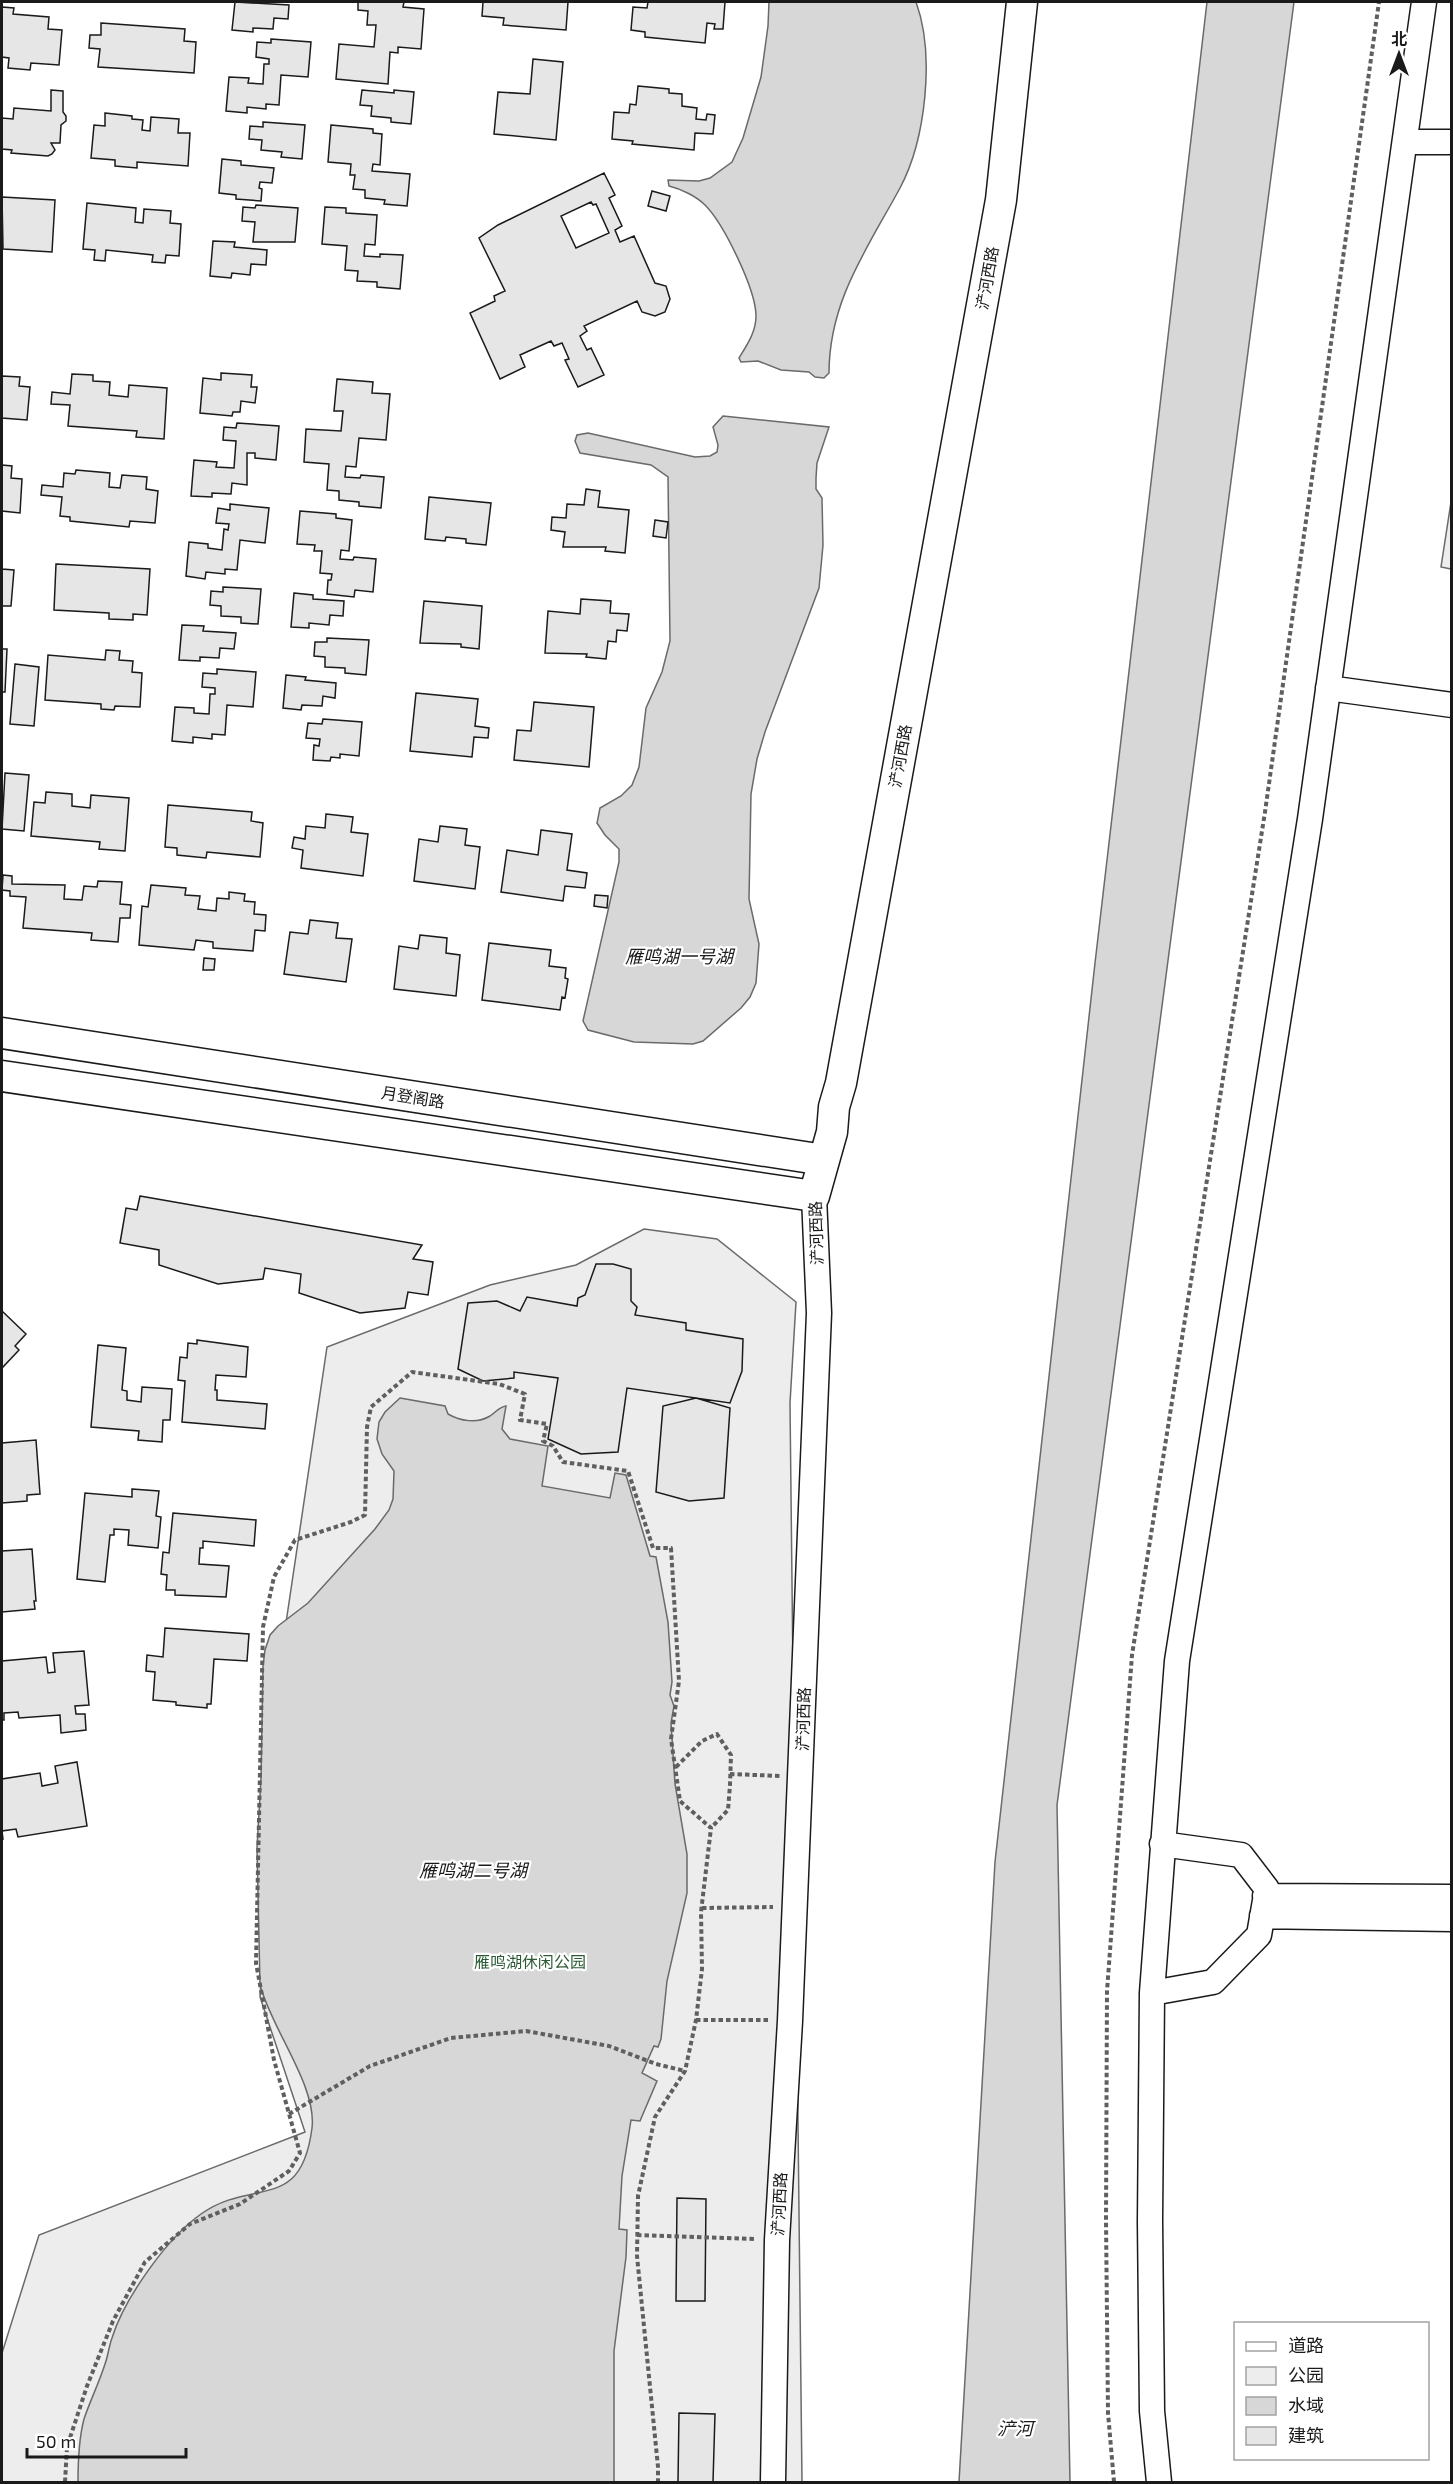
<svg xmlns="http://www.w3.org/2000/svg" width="1453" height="2484" viewBox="0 0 1453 2484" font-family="'Exo 2','Noto Sans SC',sans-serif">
<rect width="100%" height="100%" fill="#fff"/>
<path fill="#ededed" stroke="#6a6a6a" stroke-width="1.5" d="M1451,502v67l-10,-2z
M644,1229l73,10 79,63 -6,101 12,1079h-800v-129l37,-118 266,-103 -45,-135 23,-354 44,-296 163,-62 86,-20z"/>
<path fill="#d7d7d7" stroke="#6a6a6a" stroke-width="1.5" d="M769,2h147c19,52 10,137 -16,186 -33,61 -71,113 -71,185l-5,5 -9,-1 -6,-5 -28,-2 -23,-9 -17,1 -2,-4c8,-13 17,-26 17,-42 0,-26 -32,-92 -51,-111 -9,-9 -24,-16 -36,-19l-1,-6 31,1 11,-3 22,-16 11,-24 18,-61 7,-51z
M1207,2h87l-237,1803 13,677h-111l36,-620 100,-899z
M723,416l106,11 -12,36 -1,15v11l6,9 1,47 -4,43 -54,144 -8,27 -6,35 -2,105 10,45 -3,39 -6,14 -9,11 -38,33 -10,3 -59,-2 -46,-12 -5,-9 36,-159v-13l-14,-14 -8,-12 3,-15 21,-12 11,-11 7,-18 7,-59 16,-36 8,-31 -2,-164 -17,-12 -71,-12 -5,-12 2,-6 11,-2 107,24 15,-1 7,-4 1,-7 -5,-18z
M400,1398l45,8 3,8c12,7 29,10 42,2 6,-4 9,-9 16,-10l-4,23 8,10 38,7 -6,40 68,12 5,-25 11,2 24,81 6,1 12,65 4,60 -2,13 4,11 -3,17 4,61 12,70v39l-20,88 -6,58 -3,8 -4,-1 -12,27 15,8 -17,40 -9,-1 -9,56 -3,53 8,1 -1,27 -12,94v131h-536c0,-19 1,-44 6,-63 6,-18 15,-36 21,-55 3,-8 4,-18 7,-26 12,-39 55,-100 89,-124 52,-37 100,0 111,-86 5,-42 -40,-98 -52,-143l-3,-137 4,-70 2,-112 2,-16 5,-15 8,-9 30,-23 67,-74 14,-19 4,-11 1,-28 -12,-17 -5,-15 2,-17 6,-10z"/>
<path fill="#e6e6e6" stroke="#1a1a1a" stroke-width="1.5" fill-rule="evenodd" d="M235,2l54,3 -1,14 -14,-1 -1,11 -20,-1v4l-21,-2z
M358,2h46l-1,5 21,2 -3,40 -23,-2v6l-8,-1 -2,32 -52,-5 3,-35 35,3 2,-22h-9l1,-14 -10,-1z
M483,2h85l-2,28 -63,-5 1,-7 -22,-2z
M648,2h77l-2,27h-9l1,-5 -8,-1 -2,20 -60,-6v-5l-14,-2 2,-23 14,1z
M2,7l12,1 -1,6 36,3 -1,12 14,1 -3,35 -28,-2 -1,7 -22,-2 1,-10 -7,-1z
M101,23l84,6 -1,12 12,1 -2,31 -96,-6 2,-18 -11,-1 1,-13h11z
M271,39l40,3 -3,35 -27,-2 -2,30 -13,-1v5l-19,-2v6l-21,-2 3,-34 20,1 -1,5 15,1 1,-20h5v-5l-13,-2 1,-15 14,1z
M533,59l30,3 -7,78 -62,-6 4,-42 32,2z
M638,86l31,3v4l13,1v12l15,2 -1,11 10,1 1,-6 8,1 -2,19 -18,-1 -1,17 -62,-6 1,-3 -21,-2 2,-27 15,1 1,-9 6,1z
M51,90l12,1v21l3,4v5l-5,4 -1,18h-9l4,7 -3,4 -4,2 -37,-3 1,-3 -10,-1v-31l11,1 1,-11 37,3z
M362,90l32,3v-3l20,2 -3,32 -20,-2v-4l-20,-2 1,-10 -12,-1z
M105,113l27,3v3l11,1 -1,10 8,1 1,-14 28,2 -1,14h12l-2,33 -51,-4v6l-22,-2v-6l-24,-2 3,-33 11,1z
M263,122l42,3 -3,34 -21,-2 1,-5 -21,-2 1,-10 -13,-1 1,-13 13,1z
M331,125l42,4v4l9,1 -2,31 -7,-1 -1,7 38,3 -3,32 -23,-2 1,-4 -20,-2v-8l-12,-1 2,-14h-5l1,-11 -23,-2z
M222,159l19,2v4l33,3 -2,15 -12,-1 -1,6 3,1 -1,12 -25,-2v-4l-17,-2z
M604,173l11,22 -6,3 13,28 -7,4 5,12 14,-6 21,47 11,3 4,13 -5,13 -10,4 -13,-4 -5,-11 -53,25 3,5 -7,5 7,14 4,-2 13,27 -26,12 -13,-27 4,-1 -7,-16 -8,3 -3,-5 -31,14 5,12 -25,12 -30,-66 25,-12 -1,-5 11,-5 -26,-53 19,-13zM591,202l2,3 3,-1 13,29 -33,15 -15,-32z
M652,191l18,5 -4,15 -18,-5z
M2,197l53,3 -3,52 -49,-3z
M87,203l49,5 -1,14 8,1 1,-14 27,2 -1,12 11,1 -2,32 -13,-1 -1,8 -13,-1 1,-7 -47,-5 -1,11 -11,-1 1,-10 -12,-1z
M256,205l42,3 -3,34h-42l2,-20 -13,-1 1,-14 12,1z
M325,207l21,1v5l31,2 -2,30 -10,-1 -1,12 16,1v-3l23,1 -3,34 -23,-2v-5l-20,-1 1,-10 -13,-1 2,-24 -25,-2z
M213,241l22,1 -1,5 33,3 -1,15 -15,-1 -1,11 -18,-2 -1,5 -21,-2z
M221,373l31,2 -1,12h6l-2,16 -14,-2 -1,11h-7l-1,4 -32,-3 3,-35 18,2z
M72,374l21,1v6l17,1 -1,13 19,2 1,-12 38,3 -3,51 -28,-2 1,-6 -69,-5 2,-21 -19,-1 1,-12 18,2z
M2,376l18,1 -1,9 11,1 -3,33 -25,-2z
M337,379l36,3 -1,11 18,1 -4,46 -27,-2 -3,29 -10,-1 -1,11 15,1 1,-3 23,2 -3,31 -22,-2v-4l-20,-2v-9l-12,-1 2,-26 -25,-2 2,-33 35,2 2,-20h-9z
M237,423l42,3 -3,34 -21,-2v-5h-8v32l-15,-2 -1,11 -19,-1v4l-21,-1 3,-36 23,2 -1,5 18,1 2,-27 -13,-1 1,-13 12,1z
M2,465l10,1 -1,12 11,1 -2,34 -18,-2z
M76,470l34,3 -1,14 11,1 2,-13 25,2 -1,12 12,2 -3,32 -25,-2 -1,6 -59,-6v-4l-10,-1 2,-19 -21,-2 1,-10 21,2 1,-14 11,1z
M586,489l14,2 -2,16 31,3 -4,43 -20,-2 1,-4h-43l2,-15 -14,-2 1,-13 14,1 1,-14 17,1z
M429,497l62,6 -5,42 -20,-2v-4l-20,-2 -1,4 -20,-2z
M230,504l39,4 -4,35 -25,-3 -3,30 -12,-1v5l-19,-2 -1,7 -19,-3 3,-34 19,2v4l14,2 2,-21 4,1 1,-6 -13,-1 2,-15 12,2z
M300,511l36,3v4l16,2 -3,31 -8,-1 -1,9 13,1 1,-3 22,2 -3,33 -18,-2 -1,7 -27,-3 1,-14h3l1,-6 -12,-1 2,-22h-8l1,-6 -18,-1z
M655,520l13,2 -2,16 -13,-2z
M2,558v11l12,1 -3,36h-9z
M56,564l94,5 -3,46 -14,-1v6l-24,-1v-6l-55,-3z
M223,587l38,2 -3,35 -17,-1v-6l-20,-1v-10l-11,-1 1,-14 12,1z
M294,593l19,2v4l31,2 -1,15 -13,-1 -1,10 -20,-2v5l-18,-1z
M581,599l30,2 -1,12 19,1 -2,17 -10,-1 -1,12 -8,-1 -2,18 -20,-2 1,-3 -42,-1 3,-42 32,3z
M424,601l58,5 -3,43 -18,-2v-3l-41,-1z
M182,625l22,1 -1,5 33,2 -2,16 -14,-1 -1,10 -19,-1v4l-21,-1z
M327,638l42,2 -3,35 -21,-2v-5l-20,-1v-10l-11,-1 1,-14h12z
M2,649h5l-2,43h-3z
M106,650l14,1 -1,9 14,1 -1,11 10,1 -2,34 -25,-1 -1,4 -13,-1v-5l-56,-4 3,-45 57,5z
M15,664l24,3 -5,59 -24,-2z
M217,669l39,3 -3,35 -26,-2 -2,30 -13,-1v5l-19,-2v6l-21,-2 3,-34 19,1v5l15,1 1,-20h5v-6l-13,-1 1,-14 14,1z
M286,675l20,2 -1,3 31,3 -1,15 -12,-2 -1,10 -20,-1 -1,5 -18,-2z
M416,693l62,6 -3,27 14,2 -1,10 -14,-1 -2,20 -62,-6z
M534,702l60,5 -5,60 -75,-7 3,-30 14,1z
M323,719l39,3 -3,34 -19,-2v4l-9,-1 -1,4 -17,-1 1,-15 5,1 1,-7 -14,-1 2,-15 14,1z
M5,773l24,2 -5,56 -22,-2z
M46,792l26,2v12l18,2 1,-13 38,3 -4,53 -26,-2 1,-7 -69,-6 3,-34 11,1z
M168,805l84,7 -1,9 12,2 -3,34 -53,-5 -1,6 -29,-3v-7l-12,-1z
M326,814l27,3 -2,15 17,2 -5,42 -62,-8 2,-18 -11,-2 2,-11 11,2 1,-13 19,2z
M440,826l27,3 -2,16 15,2 -5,42 -61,-8 5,-42 19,3z
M541,830l31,4 -5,36 20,3 -2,15 -20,-2 -2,15 -62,-9 6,-42 31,5z
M3,875l9,1v8l53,1 -1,14 18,1 2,-14 13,1 1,-6 24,1 -2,22 11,1 -1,13h-10l-2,24 -27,-2 1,-7 -69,-5 3,-31 -16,-1v-5l-8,-1z
M151,885l35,3 -1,7 15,1 -2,13 18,2 1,-13 12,1v-7l16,2 -1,7 11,1 -1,12 12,1 -1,16 -10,-1 -2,21 -40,-3v-6l-17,-2 -2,10 -55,-5 3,-39 6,1z
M595,895l13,1 -1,12 -13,-2z
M310,920l28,3 -2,15 16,1 -6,43 -62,-8 6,-42 18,2z
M420,935l27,3 -1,15 14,2 -4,41 -62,-7 5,-43 19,3z
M489,943l62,7 -2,16 17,2 -1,10 3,1 -3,19 -3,-1 -2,13 -78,-10z
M204,958l11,1 -1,11h-11z
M140,1196l282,49 -9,14 20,3 -5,33 -20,-3 -3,16 -45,5 -61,-20 2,-19 -36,-6 -2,11 -45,5 -59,-19v-15l-39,-7 6,-35 11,2z
M596,1264h17l18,5v32l6,6 -2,8 51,8v7l57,9 -1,32 -12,32 -103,-15 -9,64 -37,2 -33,-15 10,-61 -44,-6v6l-31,3 -25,-12 10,-66 29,-2 23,10 7,-14 50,9 1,-8 7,-3z
M2,1311l24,23 -11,12 4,4 -17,18z
M197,1340l51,7 -2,30 -30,-2 -1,15h2v10l50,4 -2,25 -83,-7 3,-41 -7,-1 2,-23 7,1 1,-15 9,1z
M98,1345l28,3 -4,42 5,1v9l14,2 1,-15 30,2 -2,31h-7l-1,22 -24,-2 1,-9 -48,-4z
M696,1398l34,10 -6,90 -35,3 -33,-9 7,-86z
M36,1440l4,54 -13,1v6l-25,2v-60z
M132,1489l27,2 -3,25 5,1 -3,31 -30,-3 1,-15 -15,-1v6h-4l-5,47 -28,-3 8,-86 47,4z
M173,1513l83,7 -2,26 -51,-5v7h-3l-1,16 30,2 -3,31 -51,-2v-5h-9l1,-15 -6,-1 2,-22 6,1z
M32,1549l4,52h-2l1,8 -33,3v-61z
M165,1628l84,6 -2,27 -33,-2 -3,45h-4v4l-31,-3v-3l-23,-2 2,-28 -9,-1 1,-16 16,2z
M84,1651l5,54 -14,1 1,8h9l1,16 -25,3 -1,-18 -41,3 -1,-6 -14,1v7h-2v-59l44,-4 2,16 7,-1 -2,-19z
M77,1762l10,64 -69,11 -2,-8 -14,2 1,8h-1v-60l38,-6 2,13 16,-3 -3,-17z
M677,2198l29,1 -1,102h-29z
M679,2413l36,1 -2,68h-35z"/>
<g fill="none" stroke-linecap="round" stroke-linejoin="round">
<g stroke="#1a1a1a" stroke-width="27">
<path id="minor" d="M1405,142h47
M1328,688l124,17
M1265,1896l187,1
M1262,1916l190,3
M1152,1993l61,-11 46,-47 8,-46 -26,-34 -79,-11
M773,2482l4,-242 13,-219 29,-708 -5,-117
M1159,2482l-7,-71 -2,-190 2,-228 25,-332 133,-842 114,-817"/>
</g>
<g stroke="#1a1a1a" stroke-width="33">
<path id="major" d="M2,1033l822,127
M2,1076l812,120 18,-64 2,-25 7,-24 160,-883 21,-198"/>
</g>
<path stroke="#5f5f5f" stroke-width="4" stroke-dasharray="4.5 3" stroke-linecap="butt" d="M676,1767l26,-26 15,-7 14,21 -1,30 -2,25 -17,18
M730,1774l51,2
M702,1908l71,-1
M696,2020h74
M289,2114l81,-48 81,-28 75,-7 83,15 47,18 29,7
M637,2235l119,4
M65,2482l2,-35 20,-61 26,-65 32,-59 45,-38 50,-20 49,-33 11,-18 -26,-93 -18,-97 7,-336 11,-50 21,-37 56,-18 14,-7 2,-88 4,-20 41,-35 87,12 26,10 -5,26 27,4 -4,17 10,5 10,16 65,9 25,77h18l8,133 -8,58 9,62 31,27 -10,84 1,57 -6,51 -11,51 -30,46 -17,79 -1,60 21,211v15
M1114,2482l-6,-69 -2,-192 1,-230 25,-336 133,-843 114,-810"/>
<use href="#minor" stroke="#fff" stroke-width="24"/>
<use href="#major" stroke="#fff" stroke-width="30"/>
</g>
<g text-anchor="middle" stroke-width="4.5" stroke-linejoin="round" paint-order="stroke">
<g font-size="16" fill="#1a1a1a" stroke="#fff">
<text transform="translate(987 278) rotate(-80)" y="6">浐河西路</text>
<text transform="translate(900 756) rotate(-80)" y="6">浐河西路</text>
<text transform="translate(413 1097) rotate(9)" y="6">月登阁路</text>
<text transform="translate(816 1233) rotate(-92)" y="6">浐河西路</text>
<text transform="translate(803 1719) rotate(-88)" y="6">浐河西路</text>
<text transform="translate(779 2204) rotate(-87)" y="6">浐河西路</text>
</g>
<g font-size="16" fill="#2b5a34" stroke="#fff">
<text x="530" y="1968">雁鸣湖休闲公园</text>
</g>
<g font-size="18" font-style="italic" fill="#1a1a1a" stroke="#fff">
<text x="679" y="963">雁鸣湖一号湖</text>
<text x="473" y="1877">雁鸣湖二号湖</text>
<text x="1015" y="2435">浐河</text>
</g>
</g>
<rect width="1453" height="2484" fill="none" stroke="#1a1a1a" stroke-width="6"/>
<rect x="1234" y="2322" width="195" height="138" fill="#ffffff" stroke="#a3a3a3" stroke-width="1.5"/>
<rect x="1246" y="2342" width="30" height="9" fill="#ffffff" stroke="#a3a3a3" stroke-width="1.5"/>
<text x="1288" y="2352" font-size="18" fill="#1a1a1a">道路</text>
<rect x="1246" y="2367" width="30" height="18" fill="#ededed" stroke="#a3a3a3" stroke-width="1.5"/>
<text x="1288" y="2382" font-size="18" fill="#1a1a1a">公园</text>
<rect x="1246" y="2397" width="30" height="18" fill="#d7d7d7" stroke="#a3a3a3" stroke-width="1.5"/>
<text x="1288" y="2412" font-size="18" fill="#1a1a1a">水域</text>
<rect x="1246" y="2427" width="30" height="18" fill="#e6e6e6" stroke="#a3a3a3" stroke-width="1.5"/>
<text x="1288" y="2442" font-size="18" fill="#1a1a1a">建筑</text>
<g transform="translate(1399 54)" stroke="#ffffff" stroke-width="4.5" paint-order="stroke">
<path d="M0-4.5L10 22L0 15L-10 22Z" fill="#1a1a1a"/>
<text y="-9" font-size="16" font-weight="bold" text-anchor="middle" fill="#1a1a1a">北</text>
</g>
<path d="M27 2448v9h159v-9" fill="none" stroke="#1a1a1a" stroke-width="3"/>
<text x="36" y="2448" font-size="18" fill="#1a1a1a" stroke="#ffffff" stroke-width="4.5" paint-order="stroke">50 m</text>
</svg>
